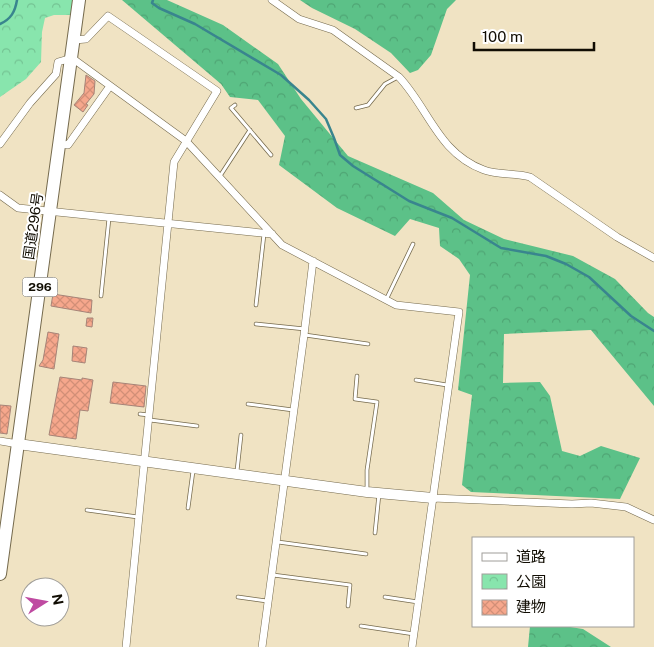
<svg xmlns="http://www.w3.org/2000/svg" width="654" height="647" viewBox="0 0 654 647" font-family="'Public Sans','Noto Sans JP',sans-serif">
<defs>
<pattern id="forest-crowns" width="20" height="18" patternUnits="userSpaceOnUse" patternTransform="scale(1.25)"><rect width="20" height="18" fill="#5cc188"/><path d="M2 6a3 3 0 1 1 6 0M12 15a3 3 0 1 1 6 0" fill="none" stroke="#4fa574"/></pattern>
<pattern id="park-crowns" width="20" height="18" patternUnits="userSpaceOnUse" patternTransform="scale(1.25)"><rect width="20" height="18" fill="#88e5ad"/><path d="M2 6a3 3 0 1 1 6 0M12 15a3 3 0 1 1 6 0" fill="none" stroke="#74c393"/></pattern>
<pattern id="building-cross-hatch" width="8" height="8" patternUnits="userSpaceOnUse" patternTransform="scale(1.25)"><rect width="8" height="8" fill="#f6a78c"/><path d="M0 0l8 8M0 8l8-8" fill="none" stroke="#d28f77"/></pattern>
</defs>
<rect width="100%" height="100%" fill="#f0e3c3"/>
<path fill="url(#forest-crowns)" d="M122,0h45l56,25 55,39 23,35 47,57 85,37 31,27 40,19 69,17 42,23 33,34 6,4v89l-63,-76 -87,4 -1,49 37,-1 10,14 12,55 18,5 21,-10 39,12 -20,41 -149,-7 -9,-7 10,-90 -14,-5 12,-115 -11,-16 -19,-13 -1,-18 -29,-9 -15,17 -58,-28 -58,-43 6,-29 -27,-36 -28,-3 -9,-13z
M300,0h156l-9,9 -16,46 -13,15 -8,3 -19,-20 -36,-24 -43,-21z
M530,626h34l19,3 28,18h-83z"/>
<path fill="url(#park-crowns)" d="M0,0h73l-2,15h-17l-9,3 -3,14 -1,30 -15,17 -26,18z"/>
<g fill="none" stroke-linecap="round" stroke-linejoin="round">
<path stroke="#39858e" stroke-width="2.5" d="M153,0l-1,3 7,5 36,16 86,51 28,25 17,19 8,19 6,17 13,11 56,35 43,17 49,30 45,8 20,8 23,13 42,39 23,15
M0,24c11,-5 15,-12 17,-24"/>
</g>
<path fill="url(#building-cross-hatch)" stroke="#a68478" d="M86,75l9,6 -1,13 -8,10 2,1 -5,7 -9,-7 10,-12z
M53,294l39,6 -1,13 -40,-7z
M87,318h6l-1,9 -6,-1z
M48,332l11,2 -5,35 -15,-3 4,-6z
M73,346l14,2 -2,15 -13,-2z
M60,377l22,3v-2l11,2 -5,31 -8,-1 -4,29 -27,-4z
M113,382l33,4 -2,21 -34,-4z
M0,405l11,1 -4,28 -7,-1z"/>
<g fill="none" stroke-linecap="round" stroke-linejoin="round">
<g stroke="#756a4d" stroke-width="4.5">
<path id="lane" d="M235,105l-4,3 40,47
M356,108l12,-3 17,-21 13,-7
M220,176l30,-46
M101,296l8,-78
M386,300l27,-56
M256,305l8,-71
M256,324l49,5
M305,335l63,9
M357,376l-2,23 22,3 -10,68v21
M416,380l31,5
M248,404l45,6
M140,414l9,1
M150,420l47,6
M237,471l4,-36
M188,508l5,-37
M87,510l51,7
M375,533l4,-39
M278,542l88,12
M273,575l77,10 -2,21
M238,597l29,4
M385,597l33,5
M361,626l53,8"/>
</g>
<g stroke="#756a4d" stroke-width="8">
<path id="street" d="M272,0l27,19 34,11 66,47c30,32 39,76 85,93 13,5 32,3 46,7l87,60 37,21
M74,40l12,-1 22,-23 109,75 -43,71 -48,485
M0,144l30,-41 26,-29 2,-12 14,-4 114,83 96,104 114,60 63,7 -47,335
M59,144l9,1 42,-59
M0,195l18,13 254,26
M0,441l18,3
M433,498l139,6 19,-1 35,4 28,13
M262,647l42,-312 9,-74"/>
</g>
<g stroke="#756a4d" stroke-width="11">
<path id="secondary" d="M18,444l349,48 66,6"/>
</g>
<g stroke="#756a4d" stroke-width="14">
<path id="highway" d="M0,574l79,-574"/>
</g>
<use href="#lane" stroke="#fff" stroke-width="3"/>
<use href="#street" stroke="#fff" stroke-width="7"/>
<use href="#secondary" stroke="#fff" stroke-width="10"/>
<use href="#highway" stroke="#fff" stroke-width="12"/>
</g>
<g text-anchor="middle" stroke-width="4" stroke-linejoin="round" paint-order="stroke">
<rect fill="#fff" stroke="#58564f" stroke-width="1" x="22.5" y="277.5" width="35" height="19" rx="4"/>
<g font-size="12" font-weight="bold" fill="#110d03">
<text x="40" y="291">296</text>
</g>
<g font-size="14" fill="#110d03" stroke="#fff">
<text transform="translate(33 226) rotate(-82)" y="5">国道296号</text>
</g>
</g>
<rect x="472" y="537" width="162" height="90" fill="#ffffff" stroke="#a09e9a"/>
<rect x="482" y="553" width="25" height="8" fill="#ffffff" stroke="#a09e9a"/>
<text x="516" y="562" font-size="15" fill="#110d03">道路</text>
<rect x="482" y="574" width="25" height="15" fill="url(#park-crowns)" stroke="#a09e9a"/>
<text x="516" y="587" font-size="15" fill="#110d03">公園</text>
<rect x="482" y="600" width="25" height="15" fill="url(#building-cross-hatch)" stroke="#a09e9a"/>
<text x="516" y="612" font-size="15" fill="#110d03">建物</text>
<g transform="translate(45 602) rotate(79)"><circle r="24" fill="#ffffff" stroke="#a09e9a"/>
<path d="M0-4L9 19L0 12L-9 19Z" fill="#bf4aa1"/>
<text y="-8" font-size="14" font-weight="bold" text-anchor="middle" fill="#110d03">N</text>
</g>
<path d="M474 42v8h120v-8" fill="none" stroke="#110d03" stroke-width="2.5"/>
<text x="482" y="42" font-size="15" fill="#110d03" stroke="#ffffff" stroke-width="4" paint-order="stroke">100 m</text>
</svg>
